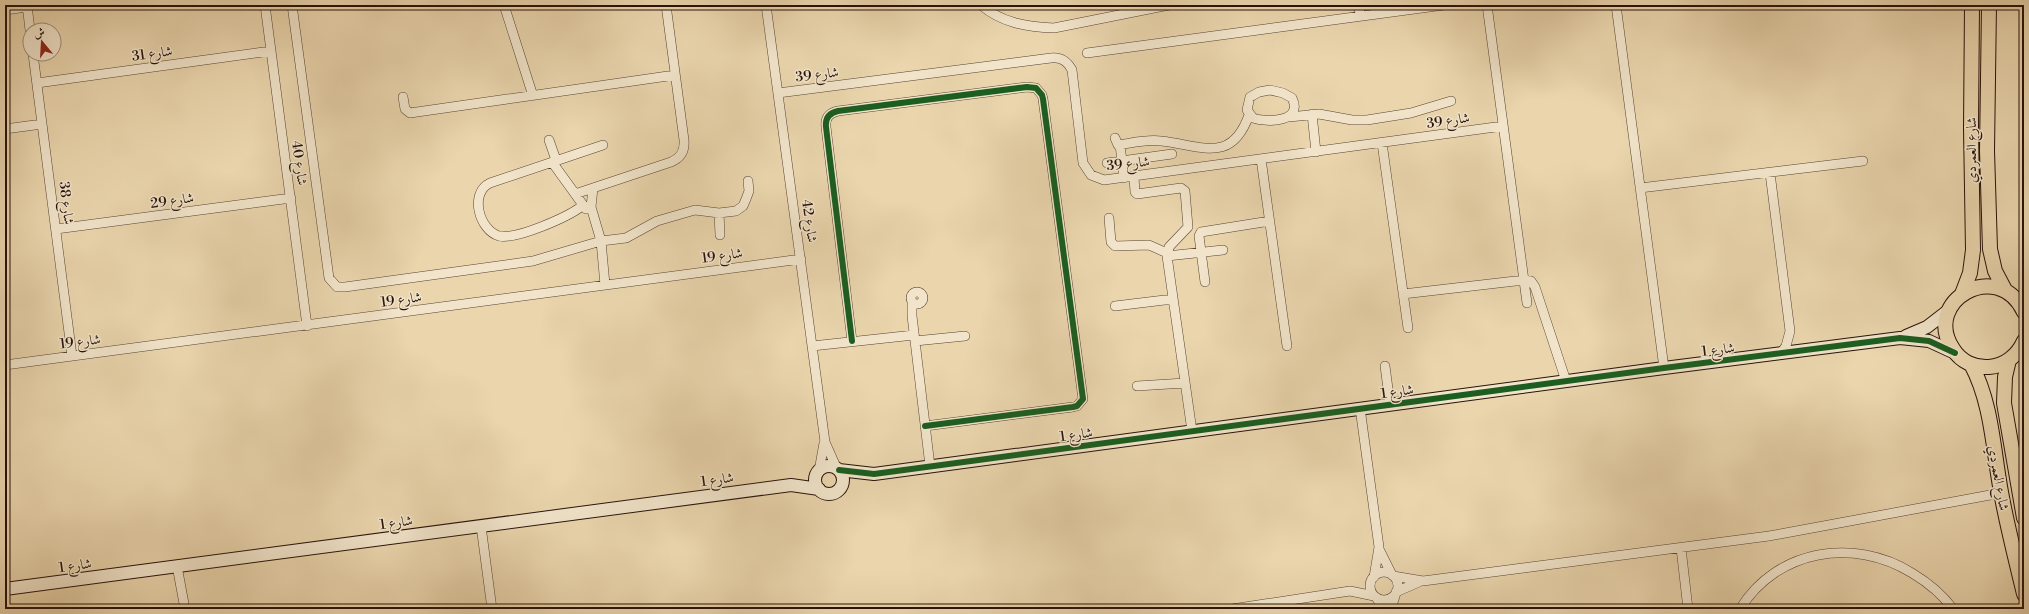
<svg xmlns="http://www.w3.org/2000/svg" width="2029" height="614" viewBox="0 0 2029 614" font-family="'Libre Bodoni',Amiri,serif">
<rect width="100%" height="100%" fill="#ead5ad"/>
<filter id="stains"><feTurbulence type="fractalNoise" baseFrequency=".005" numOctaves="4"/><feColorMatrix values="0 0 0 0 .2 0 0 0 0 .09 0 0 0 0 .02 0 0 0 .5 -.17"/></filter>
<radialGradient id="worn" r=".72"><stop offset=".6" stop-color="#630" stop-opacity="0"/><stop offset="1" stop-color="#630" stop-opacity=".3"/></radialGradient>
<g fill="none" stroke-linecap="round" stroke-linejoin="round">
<g stroke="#584333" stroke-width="10">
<path id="street" d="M27,5l3,25
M265,5l42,321
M292,5l37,273 8,9h8l188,-26 68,-20 25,-3 31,-17 38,-11 24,3 17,-2 7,-5 3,-7 3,-8 -1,-10
M504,5l29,91
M766,5l59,437 12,27
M981,5c21,18 46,22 73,23l115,-23
M1359,5l1,11
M1487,5l40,298
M1616,5l48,363
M5,10l22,-3
M1087,53l357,-48
M33,54l39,302
M37,83l234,-32
M1270,90l13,3 9,5c12,24 -25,25 -39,20l-6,-8 3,-13 9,-5z
M778,93l273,-35c10,-1 16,3 21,12l11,93 8,12 13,5 399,-54
M403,97l2,12 5,4 265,-38
M1312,114l4,38
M1289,117l30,-3 33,6h15l44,-7 40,-12
M5,129l37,-5
M1115,138l3,7c14,-2 29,-6 43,-4 40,4 70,24 88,-26
M549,140l7,20
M1382,143l26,185
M1120,145l4,33
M1261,159l26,187
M552,162l34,47
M1107,163l65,-9
M1770,173l20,158 -4,15 -5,7
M1134,177l1,15 2,2 44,-6 4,3 3,36 -19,20 -2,9 25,175
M593,188l-2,19 10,34 4,44
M1640,188l223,-27
M575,194l96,-32c10,-4 14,-11 13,-22l-18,-135
M582,206c-14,11 -66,34 -83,30 -20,-6 -30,-43 -9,-53l113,-38
M719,213l1,22
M1109,218l2,24 4,4 34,-1 18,8
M56,229l235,-31
M1167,256l56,-6
M1205,282l-6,-46 2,-4 69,-11
M911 298a6 6 0 1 1 12 0a6 6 0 1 1-12 0Z
M1403,294l121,-14 7,1 4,6 31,94
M912,303v13l18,150
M1115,306l58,-7
M852,341l-26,-214c-1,-9 3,-14 12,-16l189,-24 9,1 6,7 1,4 40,300 -6,7 -4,1 -148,19
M915,341l50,-5
M812,346l102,-11
M5,365l796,-106
M1385,366l5,38
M1137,386l48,-3
M1360,408l19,139 -5,30
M819,471l5,-28
M481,526l11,83
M1681,548l7,61
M1379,549l13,26
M177,566l8,43
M1370 586a14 14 0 1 1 28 0a14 14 0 1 1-28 0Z
M1393,576l30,5 346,-45 232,-43
M1396,592l23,-10
M1376,597l7,12
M1232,609l118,-18 24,5
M1391,609l5,-16
M1740,609c37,-60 114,-72 172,-36 15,9 30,21 41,36
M1868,609h3"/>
</g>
<g stroke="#28120a" stroke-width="14">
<path id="secondary" d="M1906,336l21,-9 22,-17
M815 480a14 14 0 1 1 28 0a14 14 0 1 1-28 0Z
M839,470l35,4 790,-106 236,-30 29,3 26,12
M5,589l786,-104 28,4"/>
</g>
<g stroke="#28120a" stroke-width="16">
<path id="primary" d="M1989,5l-2,146 3,98 5,22 10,19
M1962,294l8,-21 3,-23 -2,-122 1,-123
M2024,312c-26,-55 -103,-11 -71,37 8,13 22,19 36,18 16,-1 29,-12 35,-26
M2009,360l-4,17 -1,26 20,115
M1971,364c21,39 22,85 30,128 6,34 15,68 23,102"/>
</g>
<use href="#street" stroke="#f1e4ca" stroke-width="9"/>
<use href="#secondary" stroke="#f1e4ca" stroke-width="12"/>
<use href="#primary" stroke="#ead5ad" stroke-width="14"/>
<g stroke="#f1e4ca" stroke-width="8">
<path id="cycleway" d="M852,341l-26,-214c-1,-9 3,-14 12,-16l189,-24 9,1 6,7 1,4 40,300 -6,7 -4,1 -148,19
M839,470l35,4 790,-106 236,-30 29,3 26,12"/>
</g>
<use href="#cycleway" stroke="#1b5e20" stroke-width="6"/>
</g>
<g text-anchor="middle" stroke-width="3" stroke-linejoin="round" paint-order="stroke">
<g font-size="14" fill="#28120a" stroke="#f1e4ca">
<text transform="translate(152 53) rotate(-8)" y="5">شارع 31</text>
<text transform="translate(817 74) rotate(-7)" y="5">شارع 39</text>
<text transform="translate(1448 120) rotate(-8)" y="5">شارع 39</text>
<text transform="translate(1971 150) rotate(-90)" y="5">شارع العمردي</text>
<text transform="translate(300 163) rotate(82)" y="5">شارع 40</text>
<text transform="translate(1128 163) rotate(-6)" y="5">شارع 39</text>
<text transform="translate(172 200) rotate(-8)" y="5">شارع 29</text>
<text transform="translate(67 203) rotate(83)" y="5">شارع 38</text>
<text transform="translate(810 221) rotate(82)" y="5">شارع 42</text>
<text transform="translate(722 255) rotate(-8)" y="5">شارع 19</text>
<text transform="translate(401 299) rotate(-8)" y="5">شارع 19</text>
<text transform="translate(80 341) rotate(-7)" y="5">شارع 19</text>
<text transform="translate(1718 349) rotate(-7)" y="5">شارع 1</text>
<text transform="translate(1397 391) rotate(-8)" y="5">شارع 1</text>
<text transform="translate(1076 434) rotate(-8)" y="5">شارع 1</text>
<text transform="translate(1999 478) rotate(80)" y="5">شارع العمردي</text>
<text transform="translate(717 479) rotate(-8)" y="5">شارع 1</text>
<text transform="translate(396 522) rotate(-8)" y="5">شارع 1</text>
<text transform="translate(75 565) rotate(-8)" y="5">شارع 1</text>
</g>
</g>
<rect width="2029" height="614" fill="none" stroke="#ead5ad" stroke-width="20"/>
<rect x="6" y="6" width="2017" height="602" fill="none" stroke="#28120a" stroke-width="2"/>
<rect x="10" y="10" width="2009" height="594" fill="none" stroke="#28120a"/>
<g transform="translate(42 42) rotate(342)"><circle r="19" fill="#f1e4ca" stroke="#a1907d"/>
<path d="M0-3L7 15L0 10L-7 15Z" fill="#8f2418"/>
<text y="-6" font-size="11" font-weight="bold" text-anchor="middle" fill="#28120a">ش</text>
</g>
<rect width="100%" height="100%" filter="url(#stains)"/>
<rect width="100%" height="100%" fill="url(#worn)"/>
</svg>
